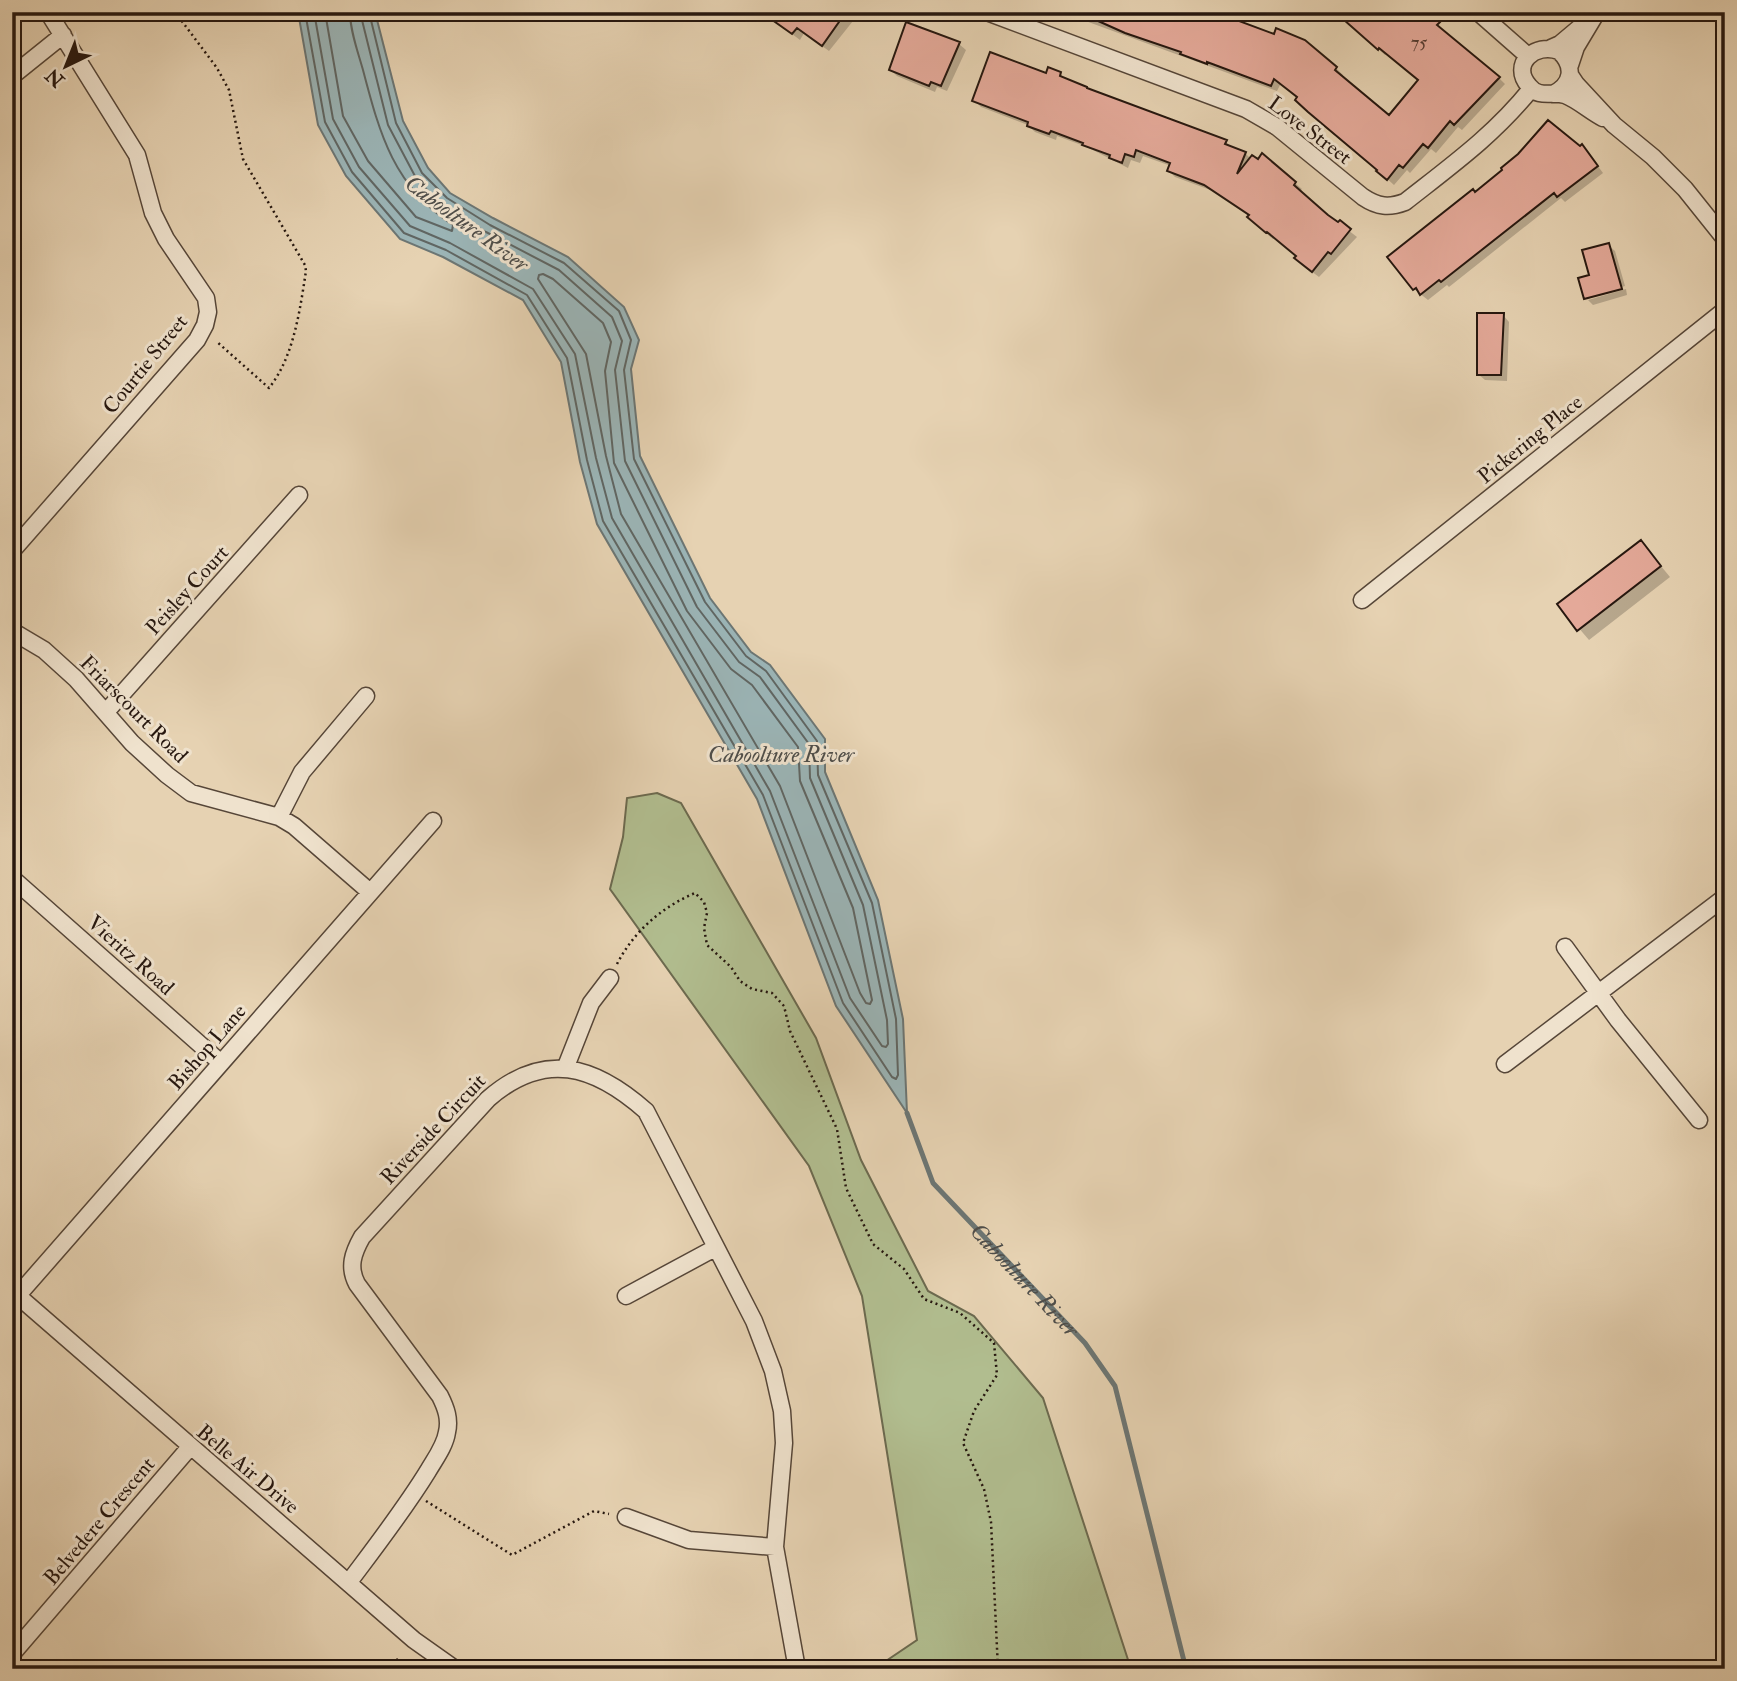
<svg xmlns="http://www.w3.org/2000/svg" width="1737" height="1681" viewBox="0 0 1737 1681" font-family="'IM FELL Double Pica',serif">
<rect width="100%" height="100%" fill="#e6d2b2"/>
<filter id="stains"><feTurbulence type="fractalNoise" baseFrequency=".00286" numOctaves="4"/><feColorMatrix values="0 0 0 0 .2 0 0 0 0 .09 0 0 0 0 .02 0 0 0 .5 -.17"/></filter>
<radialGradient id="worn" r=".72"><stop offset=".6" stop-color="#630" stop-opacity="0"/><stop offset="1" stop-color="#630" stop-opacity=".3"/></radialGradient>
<path fill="#b1bd8f" stroke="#6c6a4f" stroke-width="2" d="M657,793l24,10 135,235 45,122 67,131 46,25 69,82 88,271h-251v-4l37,-25 -55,-344 -53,-130 -199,-277 13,-52 4,-39z"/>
<path fill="#9bb5b7" stroke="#6c7674" stroke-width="2" d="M298,12h77l28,109 25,47 22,25 43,25 75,39 56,50 15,33 -8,29 9,87 70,142 41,54 19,13 55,74v33l53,128 25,119 4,94 -71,-107 -79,-207 -160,-275 -17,-62 -19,-100 -38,-62 -80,-43 -43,-18 -54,-63 -28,-51z"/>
<path fill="#0003" d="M763,12h91l3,4 -28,35 -25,-18 -4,7z
M1061,12h150l64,24 30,6 31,26 7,7 -2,2 48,40 31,-36 -33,-28 -2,2 -49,-43 163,66 6,6 -43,46 -4,-3 -22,26 -5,-4 -21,24 -3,-3 -13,15 -113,-102 -4,8z
M959,44l7,6 -19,41 -10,-4 -2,5 -38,-16 -6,-6z
M1060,74l8,7 158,61 6,6 13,5 6,6 44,24 7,6 -3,3 58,45 -38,40 -16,-12 -5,-9 -23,-19 -2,2 -18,-15 -5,-8 -37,-25 -38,-14 -6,-6 2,-5 -28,-10 -3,7 -9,-3 -3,8 -41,-21 -30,-11 -1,4 -21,-8 -7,-7 -47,-18 -7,-7 73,-25z
M1588,153l15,20 -38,29 -4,-4 -112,89 -2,-2 -19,15 -14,-11 -25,-32 86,-63z
M1608,245l7,6 10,35 -37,11v3l-8,-21 11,-3z
M1626,289l1,6 -34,10 -5,-5z
M1503,315l6,7 -2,59 -22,-1 -7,-6z
M1641,542l29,35 -81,63 -30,-35z"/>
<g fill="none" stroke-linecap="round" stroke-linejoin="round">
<path stroke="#606663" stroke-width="2" d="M305,12l20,110 27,50 52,61 42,17 81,45 40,63 20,102 16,61 160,274 80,208 49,74 4,2 2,-4 -2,-56 -24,-116 -54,-128 -1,-34 -51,-70 -20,-15 -41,-54 -71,-143 -10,-89 7,-30 -12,-29 -55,-48 -74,-38 -43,-27 -25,-25 -26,-50 -27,-111
M314,12l19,107 26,48 51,59 40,17 83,46 42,65 21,104 16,60 158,273 80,207 32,48 4,1 2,-3 -1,-24 -24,-115 -53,-127 -1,-34 -49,-67 -21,-15 -42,-55 -72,-146 -10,-91 7,-29 -10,-24 -53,-47 -73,-38 -44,-26 -26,-28 -28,-53 -28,-113
M325,12l18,104 25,45 48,56 36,14 1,-6c-59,-38 -73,-90 -90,-155 -5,-18 -13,-39 -13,-58
M543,274l10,5 50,44 8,19 -6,29 9,92 73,148 44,58 21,16 46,62 2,34 53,127 19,92 -2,4 -4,-1 -6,-10 -80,-207 -159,-272 -15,-58 -20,-102 -48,-75 1,-4z"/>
<path stroke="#6c7674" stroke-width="5" id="s1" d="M907,1113l26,70 152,160 30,43 71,283"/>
</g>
<path fill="#e4a999" stroke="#26170f" stroke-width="2" d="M761,12h85l-24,34 -25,-18 -5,6z
M1078,12h137l59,22 2,-6 29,12 32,27 -2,3 54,45 29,-35 -39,-32 -1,2 -43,-38h93l12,10 -3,3 63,52 -46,48 -4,-4 -22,27 -5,-4 -20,24 -4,-3 -12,15 -11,-9 1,-1 -69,-58 -13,-12 2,-3 -23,-18 -3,7 -64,-24v2l-27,-10 1,-2 -56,-19z
M906,22l54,20 -19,44 -10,-4 -2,4 -40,-16z
M990,52l56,21 2,-6 13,5 -1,4 27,11v1l140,52 -2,4 21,8 -9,22 15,-19 6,4 4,-6 34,29 -2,3 9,8 25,22 10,7 2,-2 11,9 -20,25 -3,-2 -16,20 -18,-14 2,-2 -29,-24 -1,1 -19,-16 2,-2 -45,-30 -37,-14 3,-8 -34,-13 -2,7 -9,-3 -3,9 -13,-5 1,-3 -28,-10 1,-2 -32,-12 -2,3 -22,-8 1,-4 -56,-21z
M1548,120l32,26 2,-2 16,22 -41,31 -3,-4 -113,89 -2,-2 -19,15 -4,-7 -3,2 -26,-33 86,-68 2,3 27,-22 -1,-2 17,-14z
M1609,243l13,46 -38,10 -6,-21 11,-3 -7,-25z
M1477,313h27l-3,62h-24z
M1641,540l20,26 -84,65 -20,-27z"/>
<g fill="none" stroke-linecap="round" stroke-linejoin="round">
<g stroke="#564638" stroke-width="19">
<path id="street" d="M987,12l259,97 31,18 86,70c15,10 26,11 42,5 47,-37 89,-67 126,-113
M1478,12l50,44
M1551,48l9,-4 31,-26
M1570,65l6,-18 21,-35
M1570,75l6,9 38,41 39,32 32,32 40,50
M12,76l51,-41
M1553,94c20,-10 22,-28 6,-43 -24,-9 -49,13 -30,35 10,13 23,5 36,9 13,5 26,17 38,23
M12,551l185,-211 8,-15 3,-13 -2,-14 -40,-59 -13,-26 -16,-58 -89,-143
M1362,600l363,-290
M12,631l32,19 32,29 56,64 35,32 24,18 88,24 15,9 76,66
M106,712l193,-217
M279,817l23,-45 64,-76
M12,878l209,185
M1565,947l53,73 81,100
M1505,1064l220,-167
M565,1069l26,-66 19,-25
M18,1296l396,344 41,29
M626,1296l89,-48
M12,1302l421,-481
M626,1517l63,23 86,7
M349,1582c27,-36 55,-72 79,-111 7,-12 17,-25 19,-39 3,-13 -1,-24 -7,-36l-83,-112c-9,-17 -4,-31 5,-47l126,-138c56,-49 106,-34 158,12l108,210 19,50 9,40 2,32 -9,104 22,122
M12,1654l178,-207"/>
</g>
<path stroke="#26170f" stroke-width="2.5" stroke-dasharray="2 3.5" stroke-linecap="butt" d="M175,12l42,56 12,22 14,69 62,106 1,6c-6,38 -12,86 -37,117l-53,-47
M617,964c17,-33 45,-57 78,-71l9,9 3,11 -3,15 3,17 24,22 9,14 12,8 20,4 12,13 6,25 47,98 9,59 27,56 31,25 20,30 36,14 34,30 3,32 -23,36 -11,32 21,46 7,33 7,147
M426,1501l86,54 82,-44 15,3
M390,1669l10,-13"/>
<use href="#street" stroke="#efe2cd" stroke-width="16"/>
</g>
<g text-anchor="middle" stroke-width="6" stroke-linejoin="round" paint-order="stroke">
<g font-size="18" fill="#563c32">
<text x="1419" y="48">75</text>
</g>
<g font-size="21" fill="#26170f" stroke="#efe2cd">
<text transform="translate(1310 130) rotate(37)" y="7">Love Street</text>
<text transform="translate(145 364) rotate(-51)" y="7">Courtie Street</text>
<text transform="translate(1530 439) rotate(-39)" y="7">Pickering Place</text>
<text transform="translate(187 590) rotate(-48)" y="7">Peisley Court</text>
<text transform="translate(134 709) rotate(45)" y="7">Friarscourt Road</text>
<text transform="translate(131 955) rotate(42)" y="7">Vieritz Road</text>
<text transform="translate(207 1047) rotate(-49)" y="7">Bishop Lane</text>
<text transform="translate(433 1129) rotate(-47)" y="7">Riverside Circuit</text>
<text transform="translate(248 1469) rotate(40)" y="7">Belle Air Drive</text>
<text transform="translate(99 1521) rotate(-50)" y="7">Belvedere Crescent</text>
</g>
<g font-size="23" font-style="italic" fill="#4f4e4a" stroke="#efe2cd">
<text transform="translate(467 223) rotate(36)" y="8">Caboolture River</text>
<text x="781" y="762">Caboolture River</text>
<text dy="8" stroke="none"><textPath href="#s1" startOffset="208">Caboolture River</textPath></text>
</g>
</g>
<rect width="1737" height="1681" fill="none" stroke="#e6d2b2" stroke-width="42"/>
<rect x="14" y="14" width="1709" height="1653" fill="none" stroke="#26170f" stroke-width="3.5"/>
<rect x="21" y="21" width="1695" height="1639" fill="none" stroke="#26170f" stroke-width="2"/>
<g transform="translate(66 66) rotate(223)" stroke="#efe2cd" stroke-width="5" paint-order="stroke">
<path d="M0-5L12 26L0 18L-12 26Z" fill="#26170f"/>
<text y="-10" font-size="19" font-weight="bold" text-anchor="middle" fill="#26170f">N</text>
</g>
<rect width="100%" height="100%" filter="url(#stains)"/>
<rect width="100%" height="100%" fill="url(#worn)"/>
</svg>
